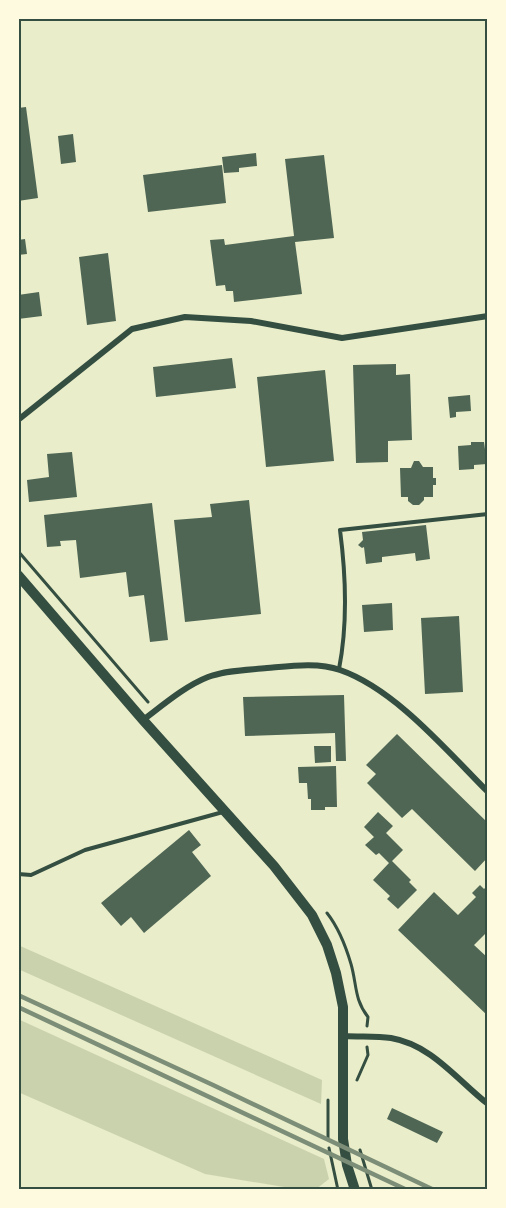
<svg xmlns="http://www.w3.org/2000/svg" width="506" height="1208" viewBox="0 0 506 1208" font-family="Spectral,serif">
<rect width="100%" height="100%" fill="#e9edc9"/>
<path fill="#cad2ad" d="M18,945l304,135 -1,24 -303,-135z
M18,1019l306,140 5,20 -14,11h-13l-97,-16 -187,-82z"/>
<path fill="#4f6655" d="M26,107l12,91 -20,3v-93z
M73,134l3,28 -15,2 -3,-28z
M256,153l1,13 -18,2v4l-15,1 -2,-16z
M324,155l10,83 -39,4 7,52 -68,8 -1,-11h-7l-1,-6 -9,1 -6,-46 14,-1 1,6 69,-9 -9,-77z
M222,165l4,38 -78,9 -5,-37z
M25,239l2,15 -9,1v-15z
M108,253l8,68 -29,4 -8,-68z
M39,292l3,24 -24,3v-24z
M232,358l4,30 -80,9 -3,-30z
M396,364v11l14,-1 2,66 -24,1v21l-32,1 -3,-98z
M325,370l9,91 -68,6 -9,-90z
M470,395l1,16 -15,1v5l-6,1 -2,-21z
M471,442h13l3,22 -13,1v4l-15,1 -1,-24 13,-1z
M72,452l5,45 -48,5 -2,-22 22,-3 -2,-23z
M414,461h5l4,6h10v11h3v7h-3v12h-9v3l-5,5h-6l-5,-4v-4h-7l-1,-29h11z
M249,500l12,114 -76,8 -11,-102 38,-3 -2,-13z
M152,503l16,137 -18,2 -6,-47 -15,2 -3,-25 -46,6 -4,-38 -16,1 1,5 -14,1 -3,-32z
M426,525l4,34 -14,2 -1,-8 -33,4v5l-16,2 -2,-17 -2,1 -4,-3 5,-5 -1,-8z
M392,603l1,27 -29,2 -2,-27z
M459,616l4,76 -38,2 -4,-76z
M344,695l2,66h-10l-1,-28 -90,3 -2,-39z
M397,734l91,89v34l-13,14 -63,-62 -10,9 -35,-35 9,-9 -10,-9z
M314,746h17v16l-16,1z
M336,766l1,41h-12v3h-14v-11h-3l-1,-16h-8l-1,-16z
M378,812l15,14 -7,7 17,17 -11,11 19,19 -2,2 8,8 -19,19 -11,-10 3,-3 -17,-16 16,-17 -10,-10 -3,2 -11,-10 9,-8 -10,-10z
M189,830l12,15 -9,7 19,24 -67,57 -13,-16 -10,9 -20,-23z
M480,885l4,4 4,-4v46l-14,14 14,13v58l-90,-86 36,-38 24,23 18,-18 -4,-4z
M392,1108l51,24 -6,11 -50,-24z"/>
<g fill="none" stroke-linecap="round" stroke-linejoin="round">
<path stroke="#344e41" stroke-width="3" d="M18,551l130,151
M327,913c11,14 19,34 24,51 6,21 3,35 17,53l-1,9
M357,1080l11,-25 -1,-8
M328,1100v38
M329,1148l9,42
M360,1150l12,40"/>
<path stroke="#344e41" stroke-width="4" d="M339,669c9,-46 7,-93 1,-139l148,-16
M18,874l13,1 54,-25 138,-38"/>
<path stroke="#344e41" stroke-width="6" d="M18,420l114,-91 53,-12 66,4 91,17 146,-22
M143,720c20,-15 42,-34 65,-43 19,-7 40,-7 59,-9 23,-2 51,-6 73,2 55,19 107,81 148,122
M344,1036c16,1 32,0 47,2 41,7 66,42 97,66"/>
<path stroke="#344e41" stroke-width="10" d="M18,575l125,145 131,146 38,49 15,30 9,28 7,34v132l4,26 8,25"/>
<path stroke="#7c8e77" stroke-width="4.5" d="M18,995l195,90 221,105
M18,1007l389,183"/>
</g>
<rect width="506" height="1208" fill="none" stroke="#fefae0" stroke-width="39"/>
<rect x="20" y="20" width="466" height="1168" fill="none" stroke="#344e41" stroke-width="2"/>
</svg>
